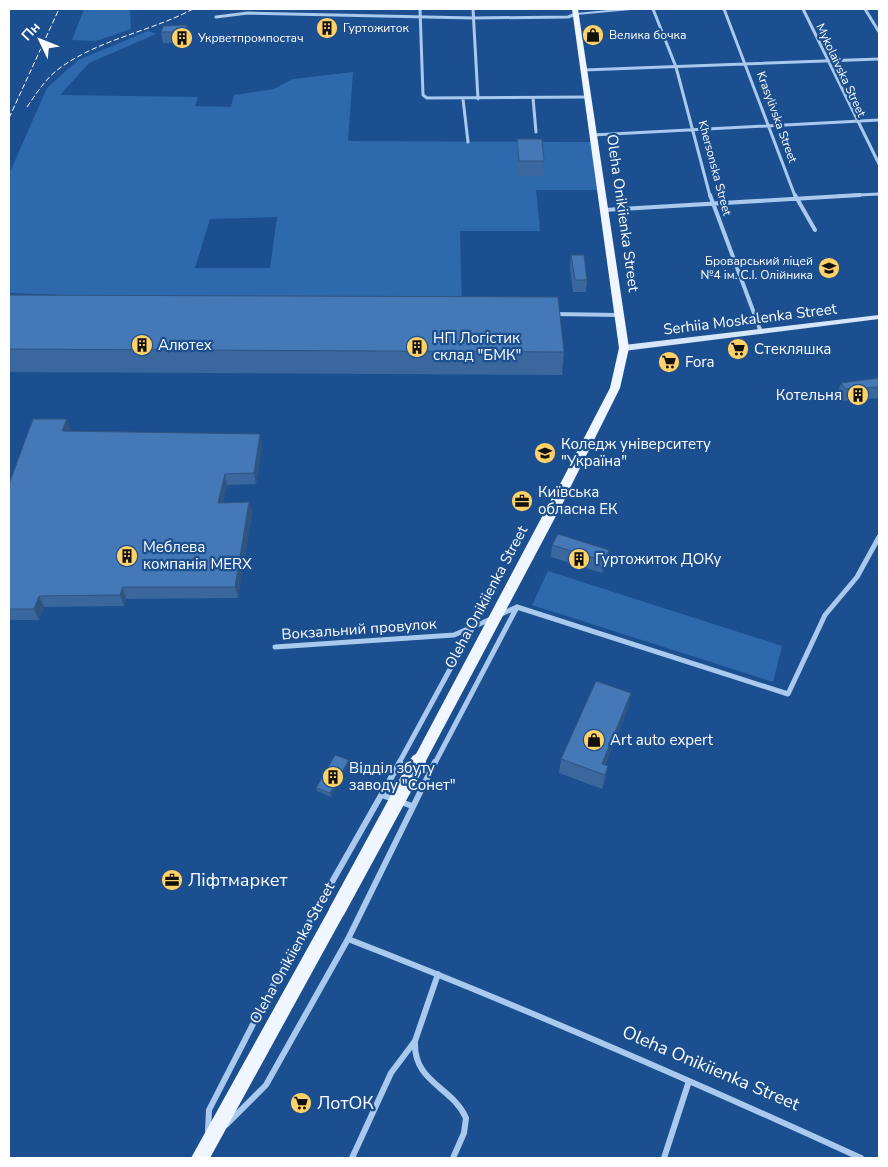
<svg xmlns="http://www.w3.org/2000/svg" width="888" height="1167" viewBox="0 0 888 1167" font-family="'Nunito Sans',sans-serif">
<rect width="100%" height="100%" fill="#1b4f8f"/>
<path fill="#2e69ad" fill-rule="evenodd" d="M84,9h46l1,20 -35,12 -24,-1z
M148,31l8,3 -67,29 -29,32 138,2 -3,9 36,1 3,-12 40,-6 19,-10 60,-7 -5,69 246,1 7,48h-65l4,41h-80l2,79 -453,-17v-119l38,-86 31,-28zM277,217l-7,51h-75l15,-49z
M548,571l234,75 -9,36 -241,-77z"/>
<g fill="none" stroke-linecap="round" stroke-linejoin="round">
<path stroke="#a9c9ee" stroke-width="3" d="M420,9l3,86 4,3 160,-1
M473,9l5,90
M653,9l23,58 34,129
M724,9l71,187
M803,9l76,155
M865,9l14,23
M216,17l32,-4 225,5 95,-1 8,-3
M584,70l295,-11
M533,98l3,34
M463,99l5,43
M593,135l286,-15
M838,196l41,-2"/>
<path stroke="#a9c9ee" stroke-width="4" d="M710,195l51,137
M795,195l20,35
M604,210l256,-15
M554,314l65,1"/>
<path stroke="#a9c9ee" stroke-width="5" d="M499,615l18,-8 271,87 37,-79 32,-38 22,-40
M275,647l179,-12 37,-16
M399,763l74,-136
M435,763l82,-156"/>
<path stroke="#a9c9ee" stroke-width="6" d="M382,795l30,11
M348,939c173,67 344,142 513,219
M415,1041c-2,42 37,45 51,77l-2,15 -11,25
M226,1125l40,-40 82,-146 87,-177
M208,1131l1,-21 60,-117 131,-231
M352,1158l39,-85 24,-32 23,-67
M664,1158l25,-77"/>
<path fill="#a9c9ee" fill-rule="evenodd" d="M618,9h15l-2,1 -55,5 -2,-1 2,-1z"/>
<path fill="#d6e6fa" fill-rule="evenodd" d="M879,315v4l-255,32 -4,-3 4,-3z"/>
<path fill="#f0f6ff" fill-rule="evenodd" d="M572,9h6l51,339 -9,40 -51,102 -6,4 -6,-4 53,-102 9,-40z
M337,904l6,2 2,5 -2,5 -133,242h-19l140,-252z"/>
<path stroke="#fff" stroke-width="1" stroke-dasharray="5.5 2.5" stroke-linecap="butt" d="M27,107c9,-13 17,-26 29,-36 39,-31 94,-39 137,-62
M9,118l50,-109"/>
<path stroke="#f0f6ff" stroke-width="12" d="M418,763l145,-273"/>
<path stroke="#f0f6ff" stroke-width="16" d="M337,911l81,-149"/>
</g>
<path fill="#3a679d" d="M187,25l2,11 -3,7h-23l-2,-11z
M517,139l27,22 -1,15h-25l-1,-23z
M571,255l16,25 -1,12h-13l-3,-25z
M9,295l555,57 -2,23 -553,-3z
M734,339l13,5 -2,8 -10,1 -3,-7z
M879,378v20l-38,3 -4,-7 4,-11z
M71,431l189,3 2,11 -6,39 -29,1 -4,18 26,-1 3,11 -14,85 -112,1 -2,7 -80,1 -5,13h-30v-136z
M552,545l55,16 -5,12 -51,-16z
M631,693l-3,15 -23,57 3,1 -3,14 -3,9 -43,-16 2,-14z
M349,763l-18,34 -14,-6 -1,-3z"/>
<path fill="#305480" d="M187,25l2,11 -3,7 -2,-11z
M67,419l4,12h-9z
M260,434l2,11 -6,39 -2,-11z
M225,474l2,11 -6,29 -3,-11z
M249,502l3,11 -14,85 -3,-11z
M609,550l-2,11 -5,12 2,-12z
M123,587l3,12 -2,7 -4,-11z
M39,596l5,11 -5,13 -5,-11z
M631,693l-3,15 -27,65 1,-9z
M349,760v3l-18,34 -1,-4z
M608,766l-3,14 -3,9 3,-14z"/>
<path fill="#4478b7" stroke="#305480" d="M187,25l-3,7h-23l2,-6z
M517,139h25l2,22h-25z
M571,255h13l3,25h-12z
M9,295l549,2 6,55 -555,-3z
M743,338l4,6 -10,1 -3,-6z
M879,378v9l-34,2 -4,-6z
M33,419h34l-5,12 198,3 -6,39 -29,1 -7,29 31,-1 -14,85h-112l-3,8 -81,1 -5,13h-25v-125z
M558,534l51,16 -5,11 -52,-16z
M596,681l35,12 -29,71 6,2 -3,9 -44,-16z
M335,755l14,5 -19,33 -14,-5z"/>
<defs>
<g id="building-disc" transform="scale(1.125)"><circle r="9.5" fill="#ffd166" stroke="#1b4f8f"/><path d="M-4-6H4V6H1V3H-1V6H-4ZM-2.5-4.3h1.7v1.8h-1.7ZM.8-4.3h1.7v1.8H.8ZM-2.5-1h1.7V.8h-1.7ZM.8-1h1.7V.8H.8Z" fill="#111"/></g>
<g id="shop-disc" transform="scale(1.125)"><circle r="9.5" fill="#ffd166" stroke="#1b4f8f"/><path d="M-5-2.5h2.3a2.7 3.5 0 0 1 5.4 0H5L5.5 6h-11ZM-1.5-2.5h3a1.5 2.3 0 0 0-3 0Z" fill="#111"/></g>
<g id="school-disc" transform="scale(1.125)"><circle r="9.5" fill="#ffd166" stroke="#1b4f8f"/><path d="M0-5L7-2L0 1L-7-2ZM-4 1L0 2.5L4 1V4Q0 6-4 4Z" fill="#111"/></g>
<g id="supermarket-disc" transform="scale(1.125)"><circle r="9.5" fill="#ffd166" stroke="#1b4f8f"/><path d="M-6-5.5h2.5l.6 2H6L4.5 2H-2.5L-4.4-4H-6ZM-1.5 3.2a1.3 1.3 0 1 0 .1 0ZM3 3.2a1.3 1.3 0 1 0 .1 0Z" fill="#111"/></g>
<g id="university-disc" transform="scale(1.125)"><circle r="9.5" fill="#ffd166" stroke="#1b4f8f"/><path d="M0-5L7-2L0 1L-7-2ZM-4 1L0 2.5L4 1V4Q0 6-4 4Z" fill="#111"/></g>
<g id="office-disc" transform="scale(1.125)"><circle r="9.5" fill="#ffd166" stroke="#1b4f8f"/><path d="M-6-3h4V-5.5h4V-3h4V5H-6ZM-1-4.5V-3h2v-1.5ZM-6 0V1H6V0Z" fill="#111"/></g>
</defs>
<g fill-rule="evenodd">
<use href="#building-disc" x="327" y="28"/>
<use href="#shop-disc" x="593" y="35"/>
<use href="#building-disc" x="182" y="38"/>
<use href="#school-disc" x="829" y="268"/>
<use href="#building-disc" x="142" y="345"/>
<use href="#building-disc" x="417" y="347"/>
<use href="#supermarket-disc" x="738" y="349"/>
<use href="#supermarket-disc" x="669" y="362"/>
<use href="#building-disc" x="858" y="395"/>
<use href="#university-disc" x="545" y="453"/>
<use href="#office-disc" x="522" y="501"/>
<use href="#building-disc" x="127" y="556"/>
<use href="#building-disc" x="579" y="559"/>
<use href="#shop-disc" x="594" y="740"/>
<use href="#building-disc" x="333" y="777"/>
<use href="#office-disc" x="172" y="880"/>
<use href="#supermarket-disc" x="301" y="1103"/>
</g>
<g text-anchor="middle" stroke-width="4.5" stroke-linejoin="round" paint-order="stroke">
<g font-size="12" fill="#fff" stroke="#1b4f8f" text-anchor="start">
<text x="343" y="32">Гуртожиток</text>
<text x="609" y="39">Велика бочка</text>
<text x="198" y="42">Укрветпромпостач</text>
<text x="813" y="265" text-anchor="end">Броварський ліцей<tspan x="813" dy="14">№4 ім. С.І. Олійника</tspan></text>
</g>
<g font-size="12" fill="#fff" stroke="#1b4f8f">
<text transform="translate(841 70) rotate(65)" y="4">Mykolaivska Street</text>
<text transform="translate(777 117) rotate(70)" y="4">Krasylivska Street</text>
<text transform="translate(715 168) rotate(75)" y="4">Khersonska Street</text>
</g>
<g font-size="15" fill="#fff" stroke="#1b4f8f">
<text transform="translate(623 213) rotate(82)" y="5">Oleha Onikiienka Street</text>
<text transform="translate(750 319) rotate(-7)" y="5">Serhiia Moskalenka Street</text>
<text transform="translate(486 597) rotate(-62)" y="5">Oleha Onikiienka Street</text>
<text transform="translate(359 629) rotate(-4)" y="5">Вокзальний провулок</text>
<text transform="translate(292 953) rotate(-61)" y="5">Oleha Onikiienka Street</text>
</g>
<g font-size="15" fill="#fff" stroke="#1b4f8f" text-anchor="start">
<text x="433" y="343">НП Логістик<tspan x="433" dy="17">склад "БМК"</tspan></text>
<text x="158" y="350">Алютех</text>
<text x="754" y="354">Стекляшка</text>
<text x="685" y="367">Fora</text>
<text x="842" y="400" text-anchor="end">Котельня</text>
<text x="561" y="449">Коледж університету<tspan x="561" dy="17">"Україна"</tspan></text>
<text x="538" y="497">Київська<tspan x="538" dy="17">обласна ЕК</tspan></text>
<text x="143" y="552">Меблева<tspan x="143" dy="17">компанія MERX</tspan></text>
<text x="595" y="564">Гуртожиток ДОКу</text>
<text x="610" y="745">Art auto expert</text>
<text x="349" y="773">Відділ збуту<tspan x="349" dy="17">заводу "Сонет"</tspan></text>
</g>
<g font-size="18" fill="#fff" stroke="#1b4f8f" text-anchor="start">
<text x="188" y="886">Ліфтмаркет</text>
<text x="317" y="1109">ЛотОК</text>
</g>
<g font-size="18" fill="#fff" stroke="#1b4f8f">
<text transform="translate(711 1068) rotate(23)" y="6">Oleha Onikiienka Street</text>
</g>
</g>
<rect width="888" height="1167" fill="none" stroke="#ffffff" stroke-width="20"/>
<g transform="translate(40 40) rotate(313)" stroke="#1b4f8f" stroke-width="4" paint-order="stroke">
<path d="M0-4L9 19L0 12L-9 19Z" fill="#ffffff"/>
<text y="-8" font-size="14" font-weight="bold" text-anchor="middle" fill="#ffffff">Пн</text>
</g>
</svg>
